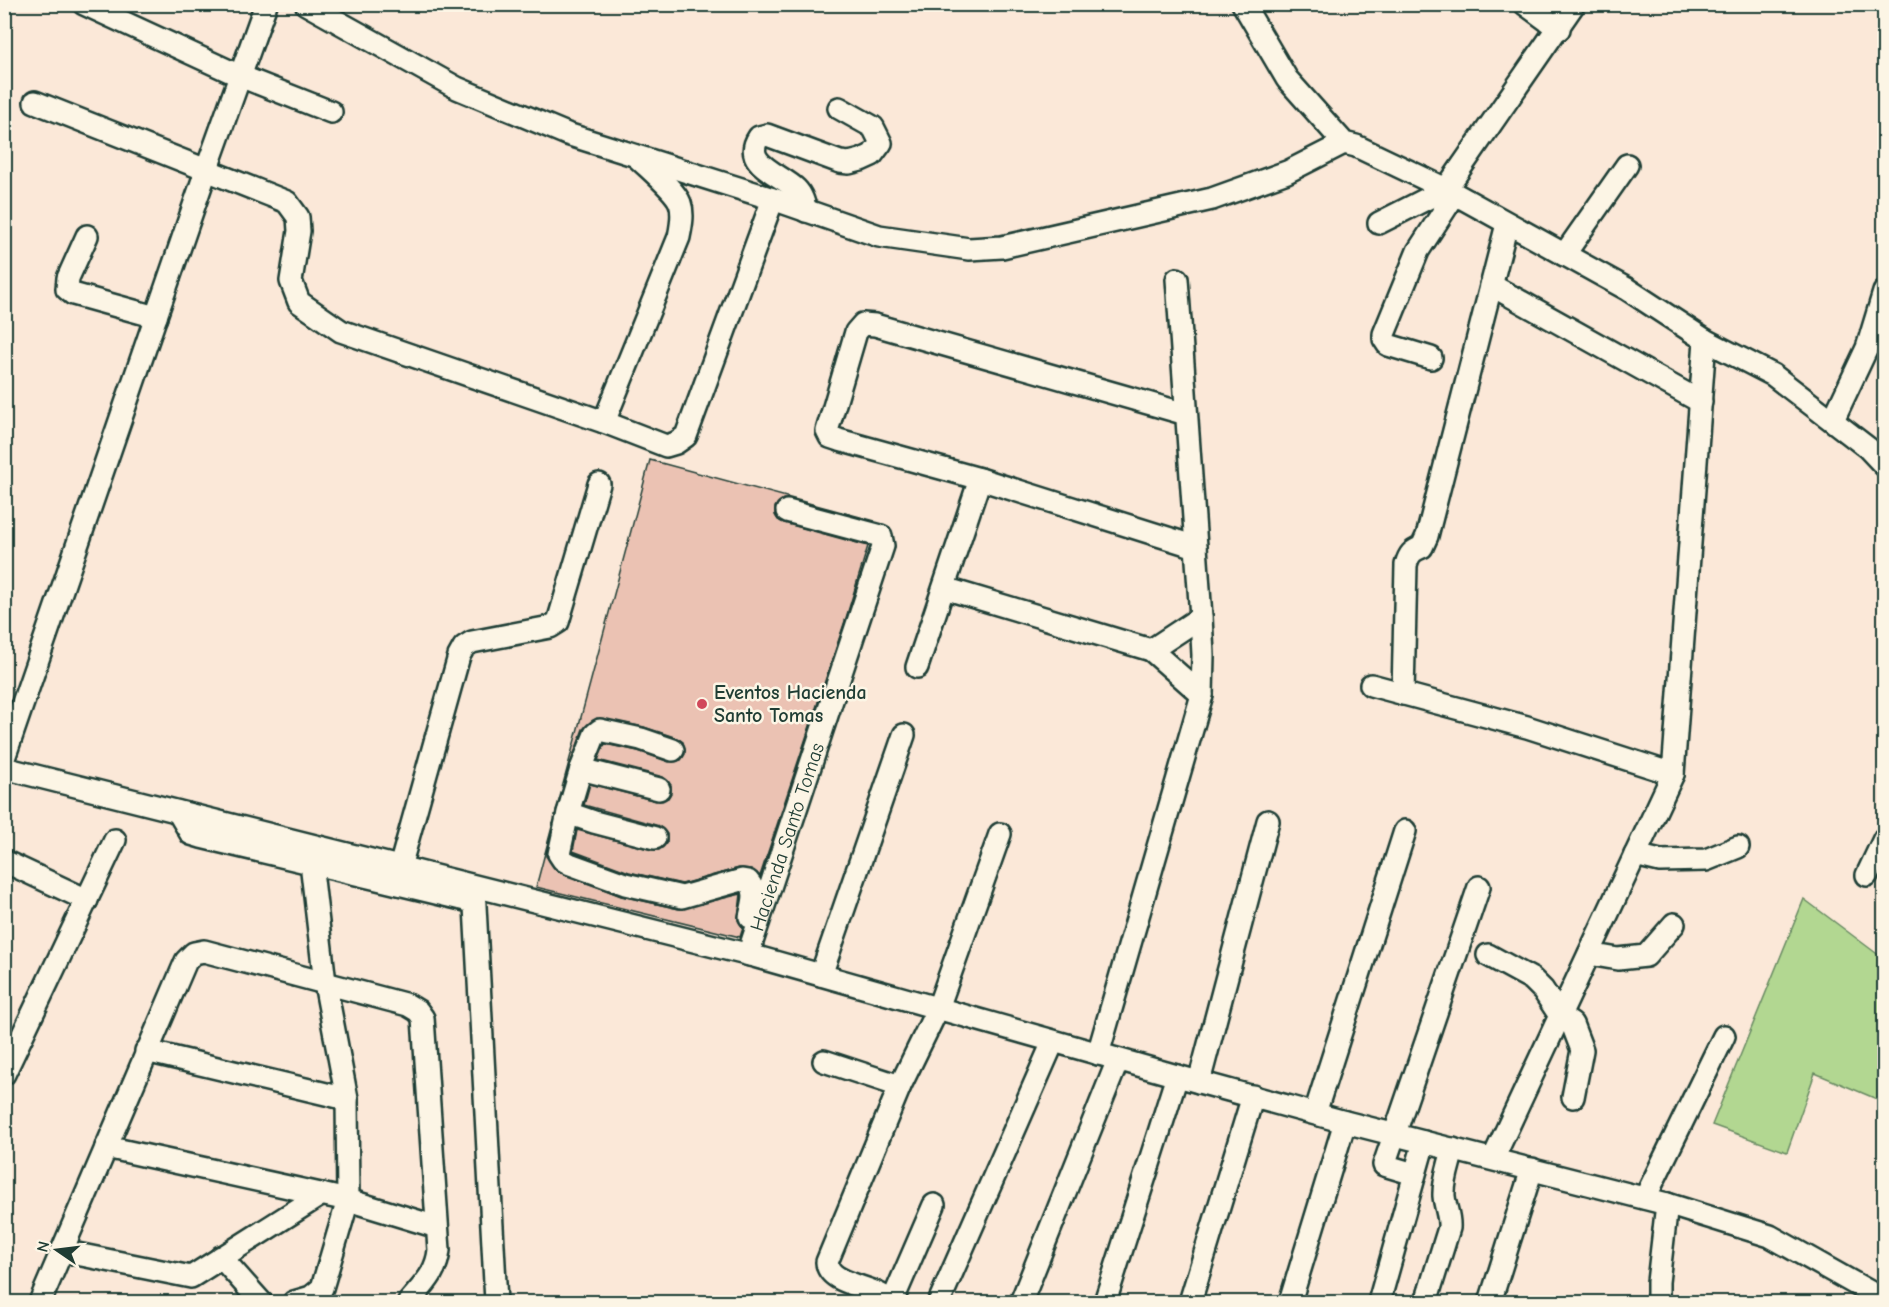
<svg xmlns="http://www.w3.org/2000/svg" width="1889" height="1307" viewBox="0 0 1889 1307" font-family="'Comic Neue',sans-serif">
<rect width="100%" height="100%" fill="#fbe8d8"/>
<filter id="ink" filterUnits="userSpaceOnUse"><feTurbulence type="fractalNoise" baseFrequency=".0167" numOctaves="2"/><feDisplacementMap in="SourceGraphic" scale="12" xChannelSelector="R" yChannelSelector="G"/><feConvolveMatrix kernelMatrix="1 2 1 2 8 2 1 2 1" color-interpolation-filters="sRGB"/></filter>
<g filter="url(#ink)">
<path fill="#b2d791" stroke="#688a62" stroke-width="1.5" d="M1804,899l80,60v143l-69,-29 -28,79 -75,-27z"/>
<path fill="#ebc2b3" stroke="#1f3d34" stroke-width="1.5" d="M650,460l225,61 -85,-22h-7l-8,8v8l3,5 6,3 84,23 -22,72 -86,258 -9,-7 -12,-1 -57,16 -53,-12 -56,-21 4,-21 75,20h7l8,-8v-8l-8,-8 -75,-21 6,-21 66,17 12,-3 3,-5v-8l-8,-8 -65,-17 7,-16 33,7 31,11 12,-2 4,-6 -2,-12 -6,-4 -33,-11 -47,-9 -14,11 -21,59z
M553,823l-7,33 11,15 64,25 58,13 62,-15 -3,26 5,8 -3,9 -204,-50z"/>
<g fill="none" stroke-linecap="round" stroke-linejoin="round">
<g stroke="#1f3d34" stroke-width="26">
<g id="minor">
<path d="M84,4l156,72 91,36"/>
<path d="M306,4l151,84 110,46 206,65 106,37 90,13 33,-2 210,-48 75,-27 57,-29"/>
<path d="M1243,4l44,75 57,64 12,3 90,43 181,100 78,51 68,35 95,73 16,17"/>
<path d="M1525,4l34,25"/>
<path d="M35,102l252,100 11,15 1,14 -8,50 8,21 42,29 263,91 62,24 10,-3 10,-7 87,-237"/>
<path d="M806,211c-2,-8 -4,-16 -10,-22 -15,-15 -55,-25 -37,-52l8,-2 73,27 9,1 12,-3 11,-5 9,-12 -8,-16 -34,-19"/>
<path d="M1379,223l67,-34 128,-185"/>
<path d="M87,236l-19,42 -1,11 6,5 83,23"/>
<path d="M1564,255l63,-90"/>
<path d="M1491,285l210,117"/>
<path d="M1431,358l-43,-13 -4,-6v-5l34,-83 37,-57"/>
<path d="M1186,414l-311,-89 -12,-1 -7,8 -29,99 3,6 9,3 141,39 216,68"/>
<path d="M1833,420l34,-72 17,-56"/>
<path d="M604,422l75,-185c2,-10 5,-23 1,-34 -5,-13 -32,-35 -43,-46"/>
<path d="M944,588l207,62 51,45"/>
<path d="M1151,650l50,-33"/>
<path d="M917,667l63,-188"/>
<path d="M1371,685l156,42 146,47"/>
<path d="M1403,694l3,-129c3,-11 6,-14 16,-18l5,-11 80,-312"/>
<path d="M4,758l202,-587 60,-167"/>
<path d="M4,768l746,187 427,121 168,46 322,82 103,32 114,64"/>
<path d="M581,769l14,-35 5,-4 41,9 32,11"/>
<path d="M178,812l13,22 10,3 273,65"/>
<path d="M568,813l13,-44 78,20"/>
<path d="M655,838l-61,-16 -26,-9 -9,41 4,6 7,4 55,20 57,13 60,-17 6,1c10,11 5,22 2,36"/>
<path d="M1635,855l25,6 46,-1 32,-13"/>
<path d="M4,861l83,39"/>
<path d="M400,867l59,-211 5,-9 8,-5 78,-15 8,-5 41,-138"/>
<path d="M1867,875l17,-36"/>
<path d="M474,887l22,415"/>
<path d="M1589,954l29,5 28,-3 28,-32"/>
<path id="s1" d="M750,955l2,-13 131,-396 -2,-10 -94,-25"/>
<path d="M1488,955l44,24 11,11 17,26 12,8 10,26 -9,47"/>
<path d="M821,975l83,-240"/>
<path d="M146,1051l201,48 -22,-116 -16,-138"/>
<path d="M1098,1054l104,-359 1,-40 -2,-38 -24,-338"/>
<path d="M824,1061l76,25"/>
<path d="M4,1074l111,-234"/>
<path d="M1199,1082l69,-261"/>
<path d="M1315,1113l90,-282"/>
<path d="M106,1147l242,53 89,27"/>
<path d="M1493,1159l180,-385 32,-434"/>
<path d="M1414,1174l-30,-9 95,-278"/>
<path d="M1645,1198l79,-162"/>
<path d="M62,1251l129,26 131,-83"/>
<path d="M221,1257l40,45"/>
<path d="M40,1302l146,-341 8,-8 10,-2 204,54 10,6 5,7 16,232c-2,23 -16,35 -30,52"/>
<path d="M294,1302l17,-5 11,-9 26,-88 -1,-101"/>
<path d="M890,1302c-13,-17 -62,-16 -63,-40l73,-176 38,-78 62,-174"/>
<path d="M892,1302l42,-97"/>
<path d="M939,1302l114,-260"/>
<path d="M1021,1302l97,-242"/>
<path d="M1105,1302l72,-226"/>
<path d="M1190,1302l63,-206"/>
<path d="M1290,1302l55,-180"/>
<path d="M1379,1302l45,-160"/>
<path d="M1426,1302l23,-74c1,-13 -4,-20 -5,-32 -1,-16 6,-32 9,-47"/>
<path d="M1490,1302l42,-133"/>
<path d="M1658,1302v-20l9,-78"/>
</g>
</g>
<use href="#minor" stroke="#fcf5e5" stroke-width="21"/>
</g>
</g>
<circle fill="#d1495b" stroke="#fcf5e5" stroke-width="2" cx="702" cy="704" r="6"/>
<g text-anchor="middle" stroke-width="5" stroke-linejoin="round" paint-order="stroke">
<g font-size="20" font-weight="bold" fill="#1f3d34" stroke="#fcf5e5" text-anchor="start">
<text x="714" y="699">Eventos Hacienda<tspan x="714" dy="23">Santo Tomas</tspan></text>
</g>
<g font-size="20" fill="#1f3d34" stroke="#fcf5e5">
<text dy="7" stroke="none"><textPath href="#s1" startOffset="124">Hacienda Santo Tomas</textPath></text>
</g>
</g>
<rect width="1889" height="1307" fill="none" stroke="#fcf5e5" stroke-width="24"/>
<rect x="12" y="12" width="1865" height="1283" fill="none" stroke="#1f3d34" stroke-width="2" filter="url(#ink)"/>
<g transform="translate(57 1250) rotate(284)" stroke="#fcf5e5" stroke-width="4.5" paint-order="stroke">
<path d="M0-4.5L10 22L0 15L-10 22Z" fill="#1f3d34"/>
<text y="-9" font-size="16" font-weight="bold" text-anchor="middle" fill="#1f3d34">N</text>
</g>
</svg>
